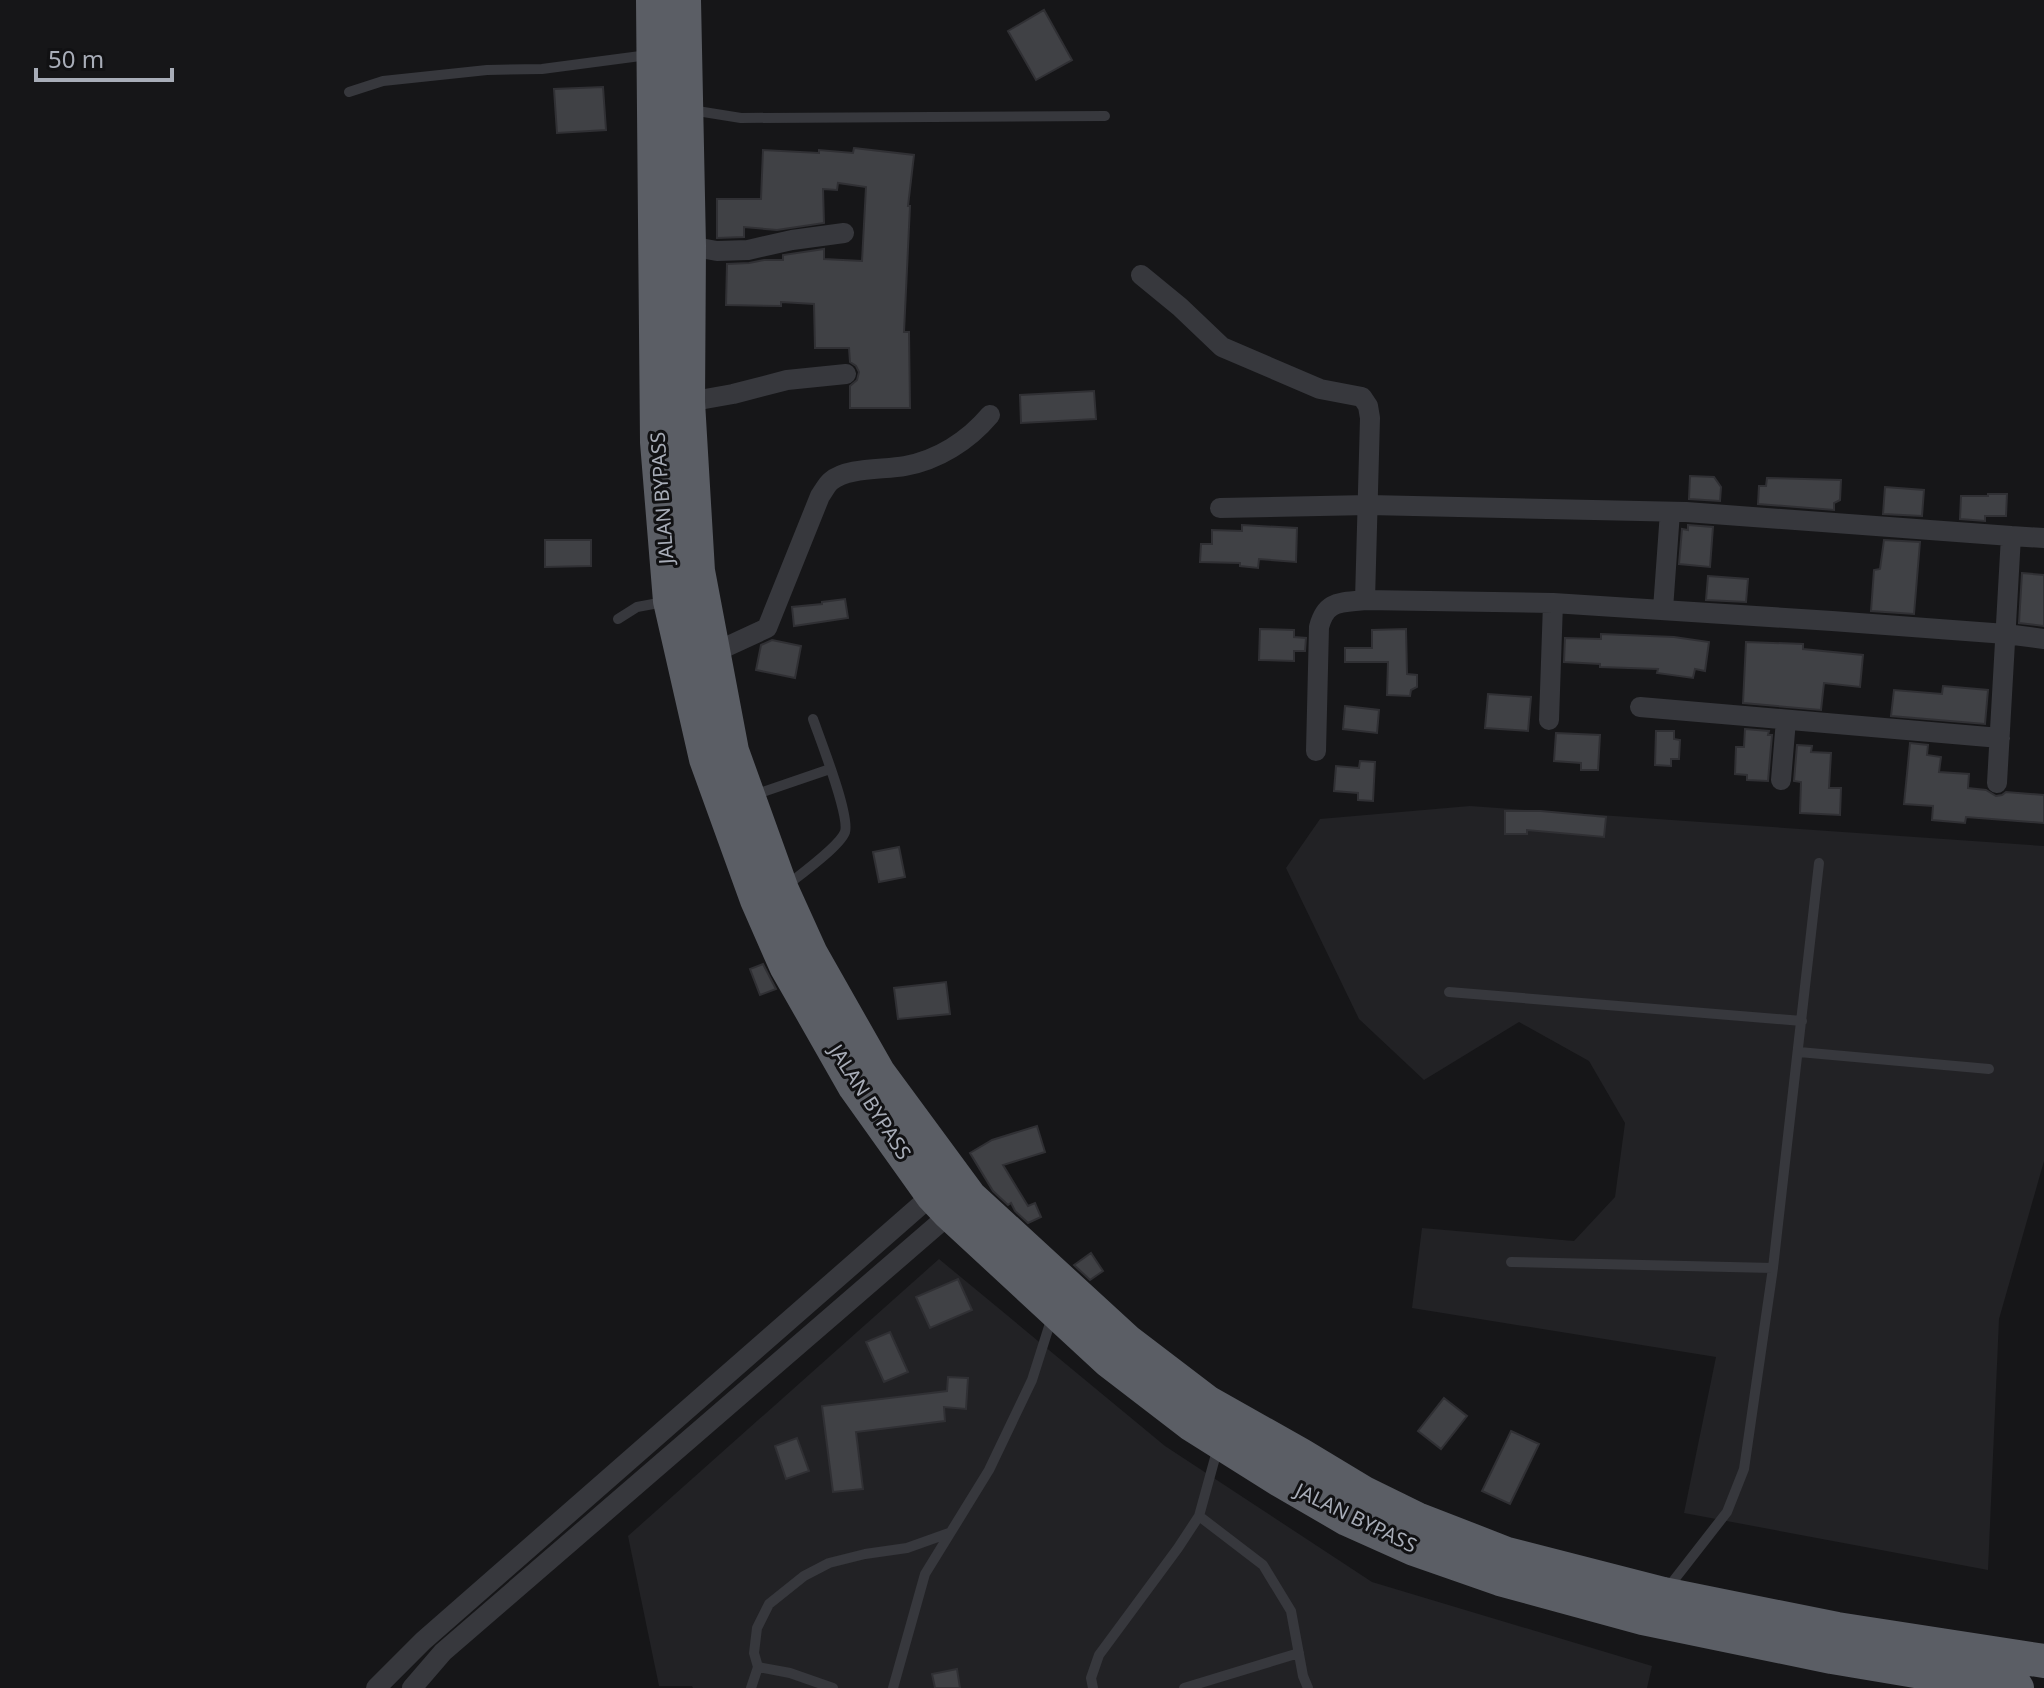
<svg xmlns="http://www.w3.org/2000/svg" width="2044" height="1688" viewBox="0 0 2044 1688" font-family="'Noto Sans',sans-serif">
<rect width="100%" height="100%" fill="#161618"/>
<path fill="#222225" d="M1470,806l574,40v315l-45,158 -11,251 -304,-57 32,-156 -304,-49 10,-80 152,13 41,-44 10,-74 -36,-62 -70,-39 -95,58 -65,-61 -73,-151 34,-49z
M939,1259l226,187 207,136 280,84 -5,22h-954l-1,-2h-33l-31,-150z"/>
<path fill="#404145" stroke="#303034" stroke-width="2" d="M1044,10l28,50 -36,20 -28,-49z
M603,87l3,43 -49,3 -3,-44z
M854,148l60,7 -6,51h2l-6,126h5l1,76h-60v-22l7,-6 2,-8 -3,-6 -6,-4 -1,-14h-34l-1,-44 -33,-2v4l-55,-1 1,-41 22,-1 15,-3h19v-5l41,-6v10l38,2 4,-74 -28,-4 -1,7 -14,-1 1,34 -47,7 -33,-3v10l-27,1v-39h44l2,-49 56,3v-3l34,3z
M1094,391l2,28 -75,4 -1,-28z
M1690,476l24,1 7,10 -1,14 -31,-2z
M1767,478l74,2 -1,20 -6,3v7l-76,-6 1,-18h7z
M1885,487l39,3 -2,26 -39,-2z
M1988,494h19l-1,22h-21v5l-25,-2 1,-23h27z
M1242,525l55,3 -1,34 -37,-3 -1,9 -18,-2v-3l-40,-1 1,-18h11v-14l30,1z
M1688,525l25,2 -3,40 -31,-3 3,-35 6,1z
M545,540h46v26l-46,1z
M1884,540l36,2 -6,72 -43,-3 3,-41 6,-1z
M2022,573l22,2v51l-25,-3z
M1708,576l40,3 -2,23 -40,-2z
M845,599l3,19 -54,8 -2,-19 30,-3v-2z
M1260,629l34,1v7l12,1 -1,13h-11v10l-35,-1z
M1406,629l1,45 10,1v12l-6,3 -1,6 -23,-1 1,-33h-43v-14h27v-18z
M1601,634l73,3 35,5 -4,29 -10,-2 -2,9 -36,-5 1,-4 -58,-2v-3l-36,-2 1,-24 36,1z
M772,640l29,6 -6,32 -39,-8 5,-25z
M1746,642l57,2v5l60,6 -3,32 -36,-4 -3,27 -78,-7z
M1943,686l45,4 -3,34 -94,-8 3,-26 48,4z
M1488,694l43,3 -3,34 -43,-3z
M1345,706l34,4 -2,23 -34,-4z
M1745,729l24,2 -1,4h4l-4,46 -21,-1v-5l-12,-1 1,-27h8z
M1656,731h18v8l6,1 -1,19h-8v7l-16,-1z
M1556,733l44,2 -2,35h-17v-7l-27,-2z
M1910,743l18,2 -1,10 14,2 -2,15 30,2 -1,14 18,2 10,6 6,-1 4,-3 38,3v28l-78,-6 -1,6 -33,-3 1,-14 -29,-2z
M1797,745l15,1 -1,6 20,1 -2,35h12l-1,27 -40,-2 1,-31 -7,-1z
M1360,761l15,1 -2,39 -15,-1v-7l-24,-2 2,-25 23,2z
M1505,811h36l65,6 -2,20 -77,-7v4h-22z
M899,847l6,30 -26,5 -6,-30z
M763,964l13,25 -16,6 -10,-26z
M946,982l4,32 -52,5 -4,-31z
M1037,1126l8,26 -42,13 25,41 7,-3 6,14 -13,6 -13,-12 -4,-8 -3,2 -15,-14 -23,-38 22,-13z
M1091,1253l12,18 -13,9 -16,-15z
M958,1279l14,31 -42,18 -14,-31z
M890,1332l18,40 -24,10 -18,-40z
M948,1377l20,1 -2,31 -22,-2 1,14 -89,11 7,57 -30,3 -11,-86 125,-15z
M1444,1398l23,18 -26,33 -23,-18z
M1511,1431l28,13 -29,60 -28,-13z
M797,1438l12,33 -23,8 -11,-33z
M957,1669l3,19h-25l-3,-14z"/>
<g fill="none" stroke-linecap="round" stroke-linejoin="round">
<path stroke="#37383d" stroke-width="10" d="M349,92l34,-11 104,-11 55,-1 106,-14
M691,110l50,8 364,-2
M618,619l19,-12 27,-5
M754,795l76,-26
M786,886c14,-11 54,-40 59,-54 5,-17 -25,-93 -32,-113
M1449,992l353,29
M1799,1052l190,17
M1511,1262l262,6
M1199,1516l64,49 28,46 12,65 5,12
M1667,1589l60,-77 17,-43 29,-201 46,-405
M758,1667l-4,-14 3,-25 12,-24 35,-28 25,-13 36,-9 42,-6 42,-15
M751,1688l7,-21 32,6 43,15
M893,1688l32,-114 64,-104 43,-90 20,-63
M1093,1688l-2,-10 8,-23 79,-107 21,-32 19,-69
M1184,1688l115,-35"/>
<path stroke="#37383d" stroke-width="20" d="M689,246l28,5 31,-1 44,-10 52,-7
M1141,275l39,32 42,40 98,42 42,8 6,9 2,12 -5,182 188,3 279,18 174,13 38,5
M688,402l45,-8 54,-14 59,-6
M1220,508l149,-3 317,7 325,24 -14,247
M2011,536l33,2
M1663,609l7,-97
M713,653l54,-25 53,-132c3,-4 7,-12 11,-15 16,-14 53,-11 74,-15 33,-6 63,-25 85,-51
M1640,707l360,31
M1549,720l4,-117
M1316,751l3,-124c7,-27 21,-24 46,-27
M1781,780l5,-60
M376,1688l47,-47 516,-452
M412,1688l31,-36 515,-445"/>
<path stroke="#5b5e65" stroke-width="34" d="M653,0l4,442 13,159 36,158 51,141 29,66 69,121 77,108 17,18 160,148 82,63 89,56 67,39 67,30 86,30 143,39 189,39 185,31
M684,0l5,246 -1,156 10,169 34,180 50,139 29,64 67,118 92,125 157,144 80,61 94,53 63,38 53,26 90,35 156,40 174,35 207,32"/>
</g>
<g text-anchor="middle" stroke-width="6" stroke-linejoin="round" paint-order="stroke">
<g font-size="20" fill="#a8adb8" stroke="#111113">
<text transform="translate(662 498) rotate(-94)" y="7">JALAN BYPASS</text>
<text transform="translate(870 1102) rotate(57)" y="7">JALAN BYPASS</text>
<text transform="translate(1356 1518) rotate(26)" y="7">JALAN BYPASS</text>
</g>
</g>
<path d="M36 68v12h136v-12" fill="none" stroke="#a8adb8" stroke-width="4"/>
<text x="48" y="68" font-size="24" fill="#a8adb8" stroke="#111113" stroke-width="6" paint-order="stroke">50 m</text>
</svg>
